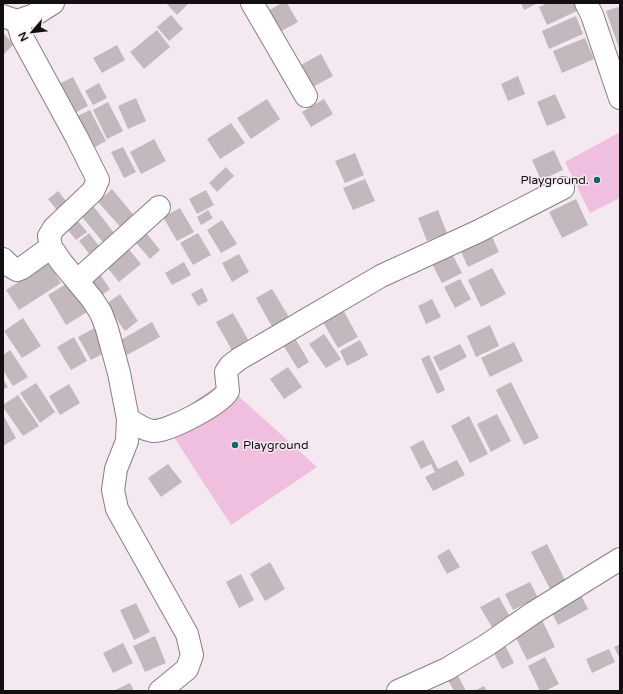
<svg xmlns="http://www.w3.org/2000/svg" width="623" height="694" viewBox="0 0 623 694" font-family="'Varela Round',sans-serif">
<rect width="100%" height="100%" fill="#f4e9f0"/>
<path fill="#f0bfe0" d="M620,132v66l-30,15 -25,-51z
M223,382l94,85 -86,58 -67,-103z"/>
<path fill="#c2b8be" d="M166,3h23l-12,12z
M282,3h5l11,19 -20,11 -12,-21z
M521,3h17l-14,7z
M548,3h28l3,7 -32,15 -8,-18z
M618,7l2,4v40l-14,-40z
M171,15l12,14 -14,12 -12,-14z
M576,16l7,18 -34,15 -7,-18z
M157,30l13,17 -26,22 -14,-17z
M3,33l11,11 -10,10h-1z
M585,38l9,21 -32,14 -9,-22z
M117,45l8,15 -23,13 -9,-15z
M321,54l12,22 -24,13 -12,-22z
M518,76l7,18 -17,7 -7,-17z
M73,77l15,29 -19,10 -16,-29z
M99,83l8,15 -14,7 -8,-14z
M555,94l11,24 -19,8 -10,-24z
M136,98l10,23 -18,8 -10,-23z
M267,99l13,20 -29,20 -14,-21z
M324,99l9,15 -22,13 -9,-15z
M108,102l15,29 -16,8 -14,-29z
M90,110l16,31 -18,10 -17,-32z
M231,123l14,20 -25,16 -13,-20z
M154,139l12,22 -25,13 -11,-22z
M123,147l13,25 -12,6 -13,-26z
M554,150l9,20 -22,10 -9,-20z
M355,153l9,22 -19,8 -10,-22z
M226,167l8,9 -17,16 -8,-9z
M365,179l10,22 -22,9 -10,-22z
M112,189l25,30 -13,12 -26,-29z
M206,190l8,15 -17,9 -8,-15z
M58,191l12,15 -10,8 -12,-15z
M576,199l12,26 -26,13 -13,-26z
M94,207l24,31 -11,9 -25,-30z
M180,208l14,24 -17,9 -14,-24z
M208,210l5,8 -12,7 -4,-8z
M438,210l9,23 -20,8 -9,-23z
M77,220l10,12 -11,8 -9,-11z
M222,220l15,24 -16,9 -14,-23z
M143,229l17,21 -10,9 -18,-21z
M490,232l9,20 -31,15 -9,-20z
M89,233l13,17 -10,7 -13,-16z
M198,233l13,22 -18,10 -13,-22z
M127,247l14,17 -22,18 -14,-17z
M450,250l12,23 -20,10 -12,-23z
M239,254l10,18 -17,10 -10,-19z
M184,262l7,13 -19,10 -7,-12z
M48,263l13,20 -42,27 -13,-20z
M492,268l14,26 -25,13 -13,-27z
M99,273l11,16 -12,9 -11,-16z
M460,279l11,20 -16,9 -11,-21z
M71,281l18,30 -23,14 -18,-30z
M202,288l6,13 -10,5 -7,-12z
M272,289l20,33 -17,10 -19,-34z
M120,294l18,27 -13,10 -19,-27z
M432,299l9,18 -15,7 -8,-18z
M341,306l17,31 -20,11 -18,-31z
M233,313l17,30 -17,9 -17,-30z
M23,318l18,28 -19,12 -18,-27z
M152,322l8,15 -33,18 -8,-14z
M490,325l9,21 -23,11 -9,-21z
M98,326l12,24 -19,10 -13,-23z
M292,333l17,29 -11,7 -18,-29z
M324,334l17,25 -15,9 -17,-24z
M74,337l13,24 -16,9 -14,-23z
M360,340l8,15 -21,11 -7,-15z
M514,342l9,19 -33,16 -9,-19z
M460,344l7,13 -27,14 -7,-14z
M10,350l18,27 -15,9 -10,-16v-15z
M429,355l16,35 -8,4 -16,-35z
M288,367l14,20 -18,12 -14,-20z
M3,379l5,8 -5,3z
M511,382l28,56 -15,7 -28,-55z
M36,383l19,29 -15,11 -20,-30z
M69,384l11,19 -20,12 -11,-19z
M18,395l21,31 -16,10 -20,-29v-2z
M497,414l14,27 -20,11 -14,-28z
M3,415l13,23 -13,8z
M469,416l19,38 -18,9 -19,-37z
M423,440l15,29 19,-9 8,15 -32,16 -8,-14 10,-5 -4,-8 -10,5 -11,-22z
M168,464l14,18 -21,15 -13,-19z
M547,544l19,38 -16,7 -19,-37z
M449,549l11,18 -13,7 -10,-18z
M270,562l15,27 -20,12 -15,-27z
M241,574l13,26 -15,8 -13,-26z
M530,582l8,16 -25,12 -8,-16z
M579,591l9,18 -30,16 -9,-18z
M499,597l15,27 -18,10 -16,-27z
M136,603l14,29 -16,8 -14,-30z
M542,620l13,27 -28,13 -13,-26z
M155,636l11,27 -21,9 -12,-26z
M123,643l10,20 -20,10 -10,-20z
M504,643l10,20 -12,6 -10,-20z
M620,644v15l-6,-12z
M609,649l6,13 -23,11 -6,-14z
M545,657l14,27 -14,7h-5l-12,-25z
M457,674l9,17h-12l-6,-11z
M130,683l4,8h-21z
M484,686l3,5h-13z"/>
<g fill="none" stroke-linecap="round" stroke-linejoin="round">
<g stroke="#877e84" stroke-width="24">
<path id="minor" d="M252,3l54,93
M586,3l6,12 28,83
M3,16l14,5 17,-6 19,-12
M17,21l5,16 55,101 21,42 -5,11 -39,37 -5,8 2,11 11,16 30,36 9,14 6,16 12,44 9,46 -1,22 -11,28 -3,21 4,19 70,125 5,21 -5,14 -27,22
M3,259l7,7 7,4 5,-2 29,-21
M77,281l82,-74
M128,419c8,5 16,11 25,12 15,1 68,-27 75,-40l-2,-19 4,-6 9,-7 142,-83 98,-45 84,-43
M398,691l49,-22 40,-24 46,-32 87,-54"/>
</g>
<use href="#minor" stroke="#fff" stroke-width="22"/>
</g>
<g fill="#166567" stroke="#f4e9f0" stroke-width="1.5">
<circle cx="597" cy="180" r="4"/>
<circle cx="235" cy="445" r="4"/>
</g>
<g text-anchor="middle" stroke-width="3" stroke-linejoin="round" paint-order="stroke">
<g font-size="12" fill="#120e11" stroke="#f4e9f0" text-anchor="end">
<text x="589" y="184">Playground.</text>
<text x="243" y="449" text-anchor="start">Playground</text>
</g>
</g>
<rect width="623" height="694" fill="none" stroke="#120e11" stroke-width="8"/>
<g transform="translate(32 32) rotate(242)" stroke="#f4e9f0" stroke-width="3" paint-order="stroke">
<path d="M0-3L7 15L0 10L-7 15Z" fill="#120e11"/>
<text y="-6" font-size="11" font-weight="bold" text-anchor="middle" fill="#120e11">N</text>
</g>
</svg>
